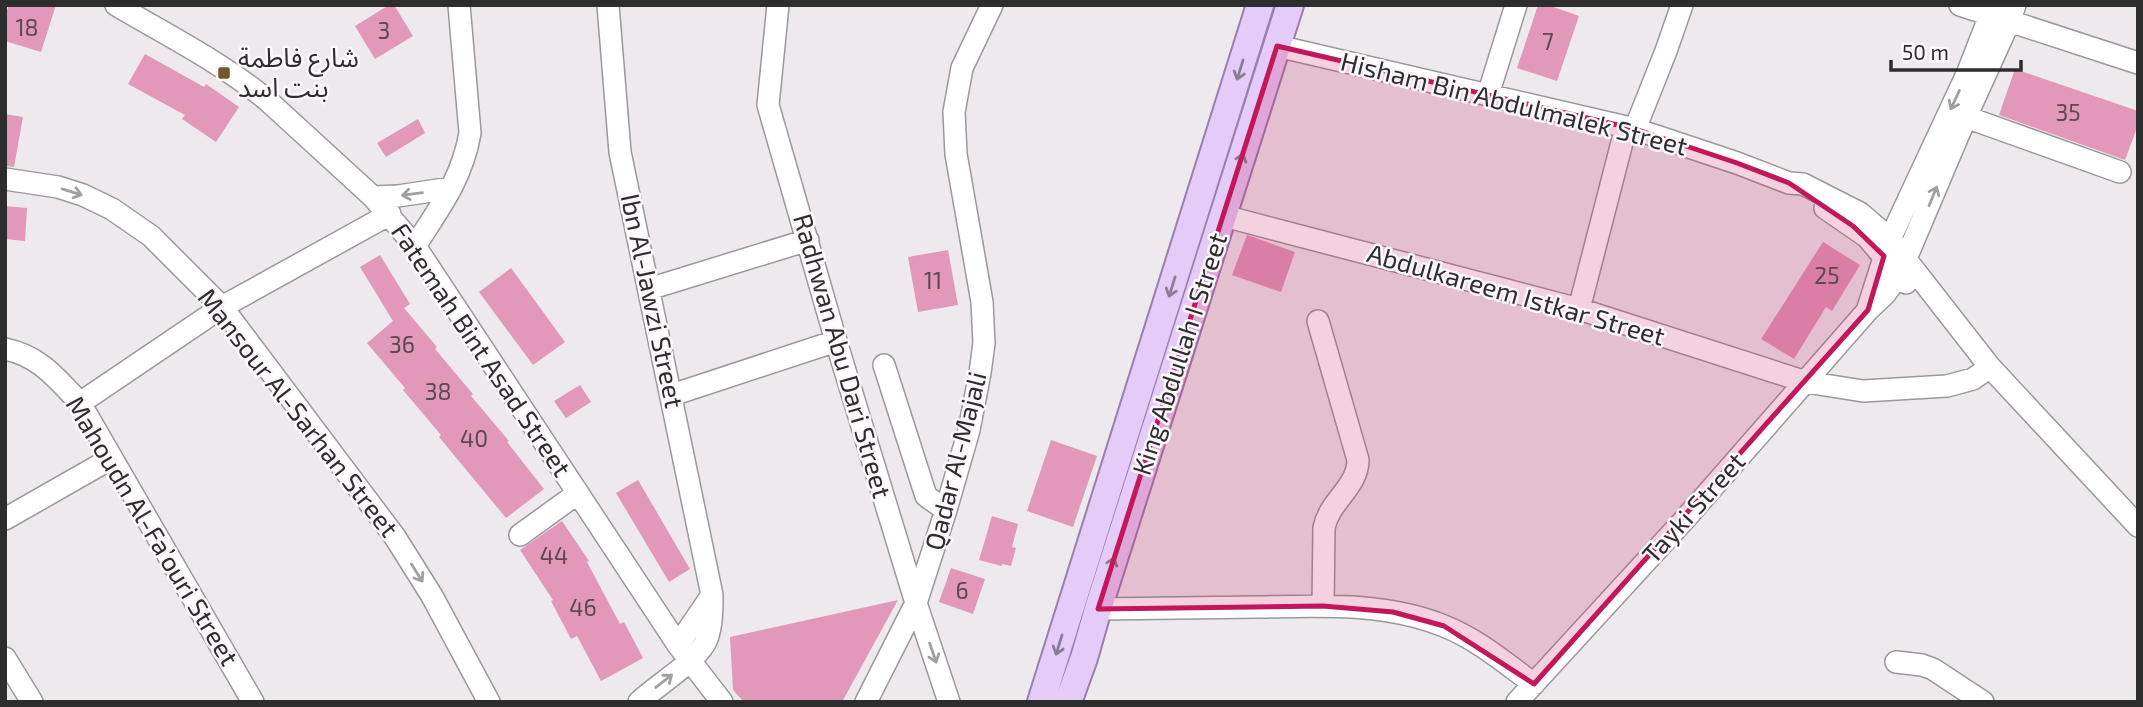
<svg xmlns="http://www.w3.org/2000/svg" width="2143" height="707" viewBox="0 0 2143 707" font-family="'Exo 2','Noto Sans Arabic',sans-serif">
<rect width="100%" height="100%" fill="#ede9ed"/>
<path fill="#e198b9" d="M9,5h47l-15,47 -36,-11v-25z
M389,5h5l19,31 -38,23 -20,-33z
M1538,5h10l31,11 -22,65 -40,-13z
M145,54l59,33 2,-3 33,23 -23,35 -34,-23 3,-4 -57,-31z
M2015,69l123,42v14l-13,35 -126,-45z
M5,114l18,3 -9,50 -9,-1z
M418,119l7,14 -39,24 -9,-14z
M5,206l22,2 -2,33 -20,-2z
M1247,235l48,17 -14,40 -49,-17z
M1823,242l37,23 -28,46 -6,-4 -32,52 -33,-20z
M948,250l10,55 -40,7 -10,-55z
M380,255l30,49 -6,4 33,39 -2,2 38,45 -2,2 38,45 -2,1 37,47 -38,29 -67,-81 2,-2 -38,-45 2,-2 -38,-45 26,-22 -33,-54z
M511,268l54,74 -32,23 -54,-73z
M580,385l11,17 -25,16 -12,-17z
M1051,440l46,16 -24,71 -46,-16z
M638,480l52,89 -21,13 -53,-89z
M992,516l26,8 -6,23 4,1 -5,18 -9,-2v2l-23,-6z
M562,521l27,40 -2,1 33,62 4,-2 19,36 -42,23 -24,-45 -6,3 -20,-38 2,-1 -33,-50z
M951,568l34,11 -12,35 -34,-12z
M898,600l-56,102h-98l-11,-12 -3,-53z"/>
<g fill="none" stroke-linecap="round" stroke-linejoin="round">
<g stroke="#9b989b" stroke-width="24">
<path id="minor" d="M116,5c51,30 105,57 151,95l106,97 42,49 263,399 44,57
M608,5l12,147 92,443c0,14 0,30 -5,44 -8,21 -50,46 -68,63
M778,5l-10,100 68,236 80,262 33,99
M1960,5l178,58
M1277,46l358,83 102,34 52,20 14,1 57,29 30,26 100,128 148,159
M1488,95l28,-90
M1966,117l154,55
M1635,129l31,-78 16,-46
M5,179l53,8 25,8 29,14 39,27 71,71 173,230 37,59 57,106
M373,197l25,-1 53,-8
M1825,208l42,29 39,46
M1224,216l355,93 227,73 57,9 84,-5 26,-7 17,-12
M415,246c25,-39 47,-67 55,-113l-11,-128
M649,289l159,-49
M1868,308l22,-69 77,-165 27,-69
M1579,309l47,-182
M1318,321l40,139c0,27 -29,41 -34,68l-1,78
M5,349c35,7 52,30 75,54l173,299
M884,365l42,131 20,14
M672,395l164,-54
M80,403l142,-96 168,-93
M5,519l107,-61
M520,535l58,-42
M1098,609c53,-1 107,-1 161,-2 62,-1 126,-5 185,19 33,13 61,37 90,58
M678,645l34,-50
M5,658l27,44
M1896,662l26,3 11,4 50,33
M866,702l50,-99 30,-93 23,-80 11,-57 4,-30 -2,-41 -26,-148 -2,-42 8,-44 30,-63
M1517,702l168,-183 183,-209 17,-16 14,-19 67,-158 44,-97 5,-15"/>
</g>
<g stroke="#997eae" stroke-width="30">
<path id="major" d="M1041,702l219,-697
M1068,702l16,-44 14,-49 192,-604"/>
</g>
<use href="#minor" stroke="#fff" stroke-width="21"/>
<use href="#major" stroke="#e5cbf8" stroke-width="26"/>
</g>
<defs><path id="oneway-shaft" d="M-6 0H5M1.5-3L5.5 0L1.5 3" fill="none" stroke-width="1.6" stroke-linecap="round" stroke-linejoin="round" transform="scale(1.75)"/></defs>
<g stroke="#8a7c93">
<use href="#oneway-shaft" transform="translate(1240 70) rotate(107)"/>
<use href="#oneway-shaft" transform="translate(1240 163) rotate(-72)"/>
<use href="#oneway-shaft" transform="translate(1172 287) rotate(107)"/>
<use href="#oneway-shaft" transform="translate(1111 567) rotate(-72)"/>
<use href="#oneway-shaft" transform="translate(1059 645) rotate(107)"/>
</g>
<g stroke="#a1a0a1">
<use href="#oneway-shaft" transform="translate(1955 100) rotate(115)"/>
<use href="#oneway-shaft" transform="translate(72 192) rotate(17)"/>
<use href="#oneway-shaft" transform="translate(412 194) rotate(172)"/>
<use href="#oneway-shaft" transform="translate(1933 196) rotate(-68)"/>
<use href="#oneway-shaft" transform="translate(417 573) rotate(58)"/>
<use href="#oneway-shaft" transform="translate(933 653) rotate(71)"/>
<use href="#oneway-shaft" transform="translate(664 681) rotate(-38)"/>
</g>
<path fill="#c2185b" fill-opacity="0.2" stroke="#c2185b" stroke-width="5" stroke-linejoin="round" d="M1277,46l358,83 102,34 52,20 64,43 31,30 -16,54 -334,374 -90,-58 -51,-14 -70,-6 -225,3z"/>
<rect fill="#76562c" stroke="#fbf7fa" stroke-width="2.5" x="217" y="66" width="14" height="14" rx="3.5"/>
<g text-anchor="middle" stroke-width="5" stroke-linejoin="round" paint-order="stroke">
<g font-size="23" fill="#5b4851">
<text x="27" y="36">18</text>
<text x="384" y="39">3</text>
<text x="1548" y="50">7</text>
<text x="2068" y="121">35</text>
<text x="1827" y="284">25</text>
<text x="933" y="289">11</text>
<text x="402" y="353">36</text>
<text x="438" y="400">38</text>
<text x="474" y="447">40</text>
<text x="554" y="564">44</text>
<text x="962" y="599">6</text>
<text x="583" y="616">46</text>
</g>
<g font-size="26" fill="#2e2d2e" stroke="#fbf7fa" text-anchor="start">
<text x="238" y="67">شارع فاطمة<tspan x="238" dy="30">بنت اسد</tspan></text>
</g>
<g font-size="26" fill="#2e2d2e" stroke="#fbf7fa">
<text transform="translate(1514 104) rotate(14)" y="9">Hisham Bin Abdulmalek Street</text>
<text transform="translate(1516 295) rotate(16)" y="9">Abdulkareem Istkar Street</text>
<text transform="translate(652 301) rotate(78)" y="9">Ibn Al-Jawzi Street</text>
<text transform="translate(481 350) rotate(56)" y="9">Fatemah Bint Asad Street</text>
<text transform="translate(1180 354) rotate(-72)" y="9">King Abdullah I Street</text>
<text transform="translate(842 356) rotate(74)" y="9">Radhwan Abu Dari Street</text>
<text transform="translate(298 413) rotate(52)" y="9">Mansour Al-Sarhan Street</text>
<text transform="translate(956 461) rotate(-76)" y="9">Qadar Al-Majali</text>
<text transform="translate(1694 508) rotate(-48)" y="9">Tayki Street</text>
<text transform="translate(152 531) rotate(59)" y="9">Mahoudn Al-Fa’ouri Street</text>
</g>
</g>
<rect width="2143" height="707" fill="none" stroke="#2e2d2e" stroke-width="14"/>
<path d="M1891 60v10h130v-10" fill="none" stroke="#2e2d2e" stroke-width="3.5"/>
<text x="1902" y="60" font-size="21" fill="#2e2d2e" stroke="#fbf7fa" stroke-width="5" paint-order="stroke">50 m</text>
</svg>
